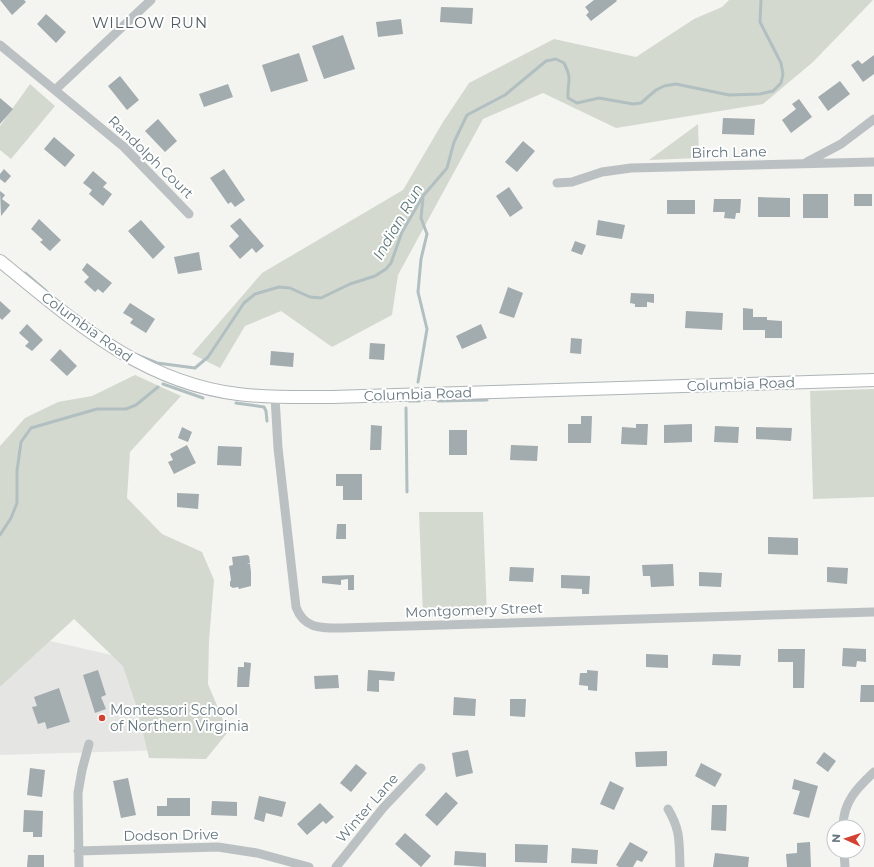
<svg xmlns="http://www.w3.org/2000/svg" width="874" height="867" viewBox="0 0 874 867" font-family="Montserrat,sans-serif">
<rect width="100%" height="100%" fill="#f4f4f0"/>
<path fill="#e5e5e4" d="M50,641l75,17 79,91 -204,6v-68z"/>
<path fill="#d4d9d0" d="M729,0h144l-60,62 -50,42 -147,24 -73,-35 -60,26 -85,156 -6,40 -60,32 -51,-36 -36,15 -25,42 -28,-14 70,-81 141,-83 40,-68 26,-39 85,-44 82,18 58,-38 28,-12z
M30,84l25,22 -44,53 -11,-9v-24z
M698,124l1,34 -50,2z
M135,375l46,21 -51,56 -3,46 35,36 40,18 12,28 -5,61 -1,43 20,48 -22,27 -57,-1 -12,-50 -14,-42 -49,-47 -74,68v-241l25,-28 33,-16 34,-6z
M874,389v108l-61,2 -3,-108z
M419,512h64l4,104 -64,1z"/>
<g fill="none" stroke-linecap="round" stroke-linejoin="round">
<path stroke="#b1bfc1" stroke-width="3" d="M25,273l21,18
M137,355l20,8 38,5 13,-11 36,-54 11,-9 24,-7 11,1 20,9 11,1 29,-14 25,-8 11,-7 5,-6 11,-31 21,-36 24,-28 7,-26 13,-27 38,-20 41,-34 10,-2 8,4c9,18 3,18 4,35l9,5 22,-5 34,6 8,-1 15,-13 8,-4 12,-2 53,11 31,-1 13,-3 8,-8 2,-9 -2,-11 -21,-41 1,-22
M418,382l9,-53 -9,-37 3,-33 6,-25 -6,-16 2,-20
M163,384l40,14
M409,401h10
M438,401l49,-1
M236,403l28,4 2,4 1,10
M406,408l1,84
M0,535l11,-17 6,-15v-32l4,-29 10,-14 66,-19h29l10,-4 22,-18"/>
</g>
<path fill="#a2abae" d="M0,0h24l2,2 -14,13z
M594,0h22l1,1 -26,20 -5,-6 3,-3 -4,-5z
M441,7l32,1 -1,16 -32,-2z
M46,14l20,18 -10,11 -19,-19z
M401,19l2,15 -25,3 -2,-15z
M343,35l12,34 -31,10 -12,-33z
M299,53l9,28 -37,11 -9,-27z
M874,55v19l-11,8 -12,-17 7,-5 4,4z
M120,76l19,24 -12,10 -19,-24z
M840,81l10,13 -22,17 -10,-14z
M228,84l5,13 -29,10 -5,-13z
M0,98l13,11 -13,15z
M799,99l13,18 -21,16 -9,-13 14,-11 -4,-5z
M723,118l32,1 -1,16 -32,-1z
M158,119l19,22 -12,11 -20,-21z
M54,137l21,18 -10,12 -21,-18z
M523,141l12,10 -18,21 -12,-10z
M4,169l7,7 -6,7 -5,-4v-5z
M224,169l21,31 -10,7 -4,-5 -3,2 -18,-26z
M93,171l14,12 -4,4 9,7 -9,12 -14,-12 3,-4 -9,-7z
M509,187l14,21 -13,9 -14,-21z
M0,191l5,4 -3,4 8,6 -9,11z
M803,194h25v24h-25z
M854,194h18v12h-18z
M758,197l32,1v19h-32z
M714,199h27l-1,14h-4l-1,6 -11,-1 1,-6h-12z
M667,200h28v14h-28z
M240,218l24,28 -8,7 -4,-5 -12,11 -11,-13 10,-10 -9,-10z
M39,219l22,21 -11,11 -10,-9 3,-2 -12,-11z
M141,220l24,27 -12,12 -25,-28z
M598,220l27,5 -3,14 -26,-4z
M575,241l11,4 -4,10 -11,-4z
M199,252l3,18 -24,4 -4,-17z
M87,263l25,20 -9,10 -5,-4 -3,3 -11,-10 5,-5 -7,-7z
M508,287l15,6 -9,25 -15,-5z
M631,293l23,1v9l-7,-1v5h-12v-3l-5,-1z
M0,301l11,10 -9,9 -2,-2z
M130,303l25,16 -9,14 -16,-10 3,-4 -10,-6z
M743,308l10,1v8h14v3l15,1v17h-17v-8h-22z
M686,311l37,2 -1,17 -37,-2z
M27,324l16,16 -11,11 -7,-5 4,-4 -10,-9z
M481,324l6,14 -25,11 -6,-13z
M571,338l11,1 -1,15 -11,-1z
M370,343l15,1 -1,16 -15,-1z
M60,349l17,17 -10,10 -17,-16z
M271,351l23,2 -1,14 -23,-2z
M581,416h11l-1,27h-23v-19h13z
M636,424h12l-1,21 -26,-1 1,-17 14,1z
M692,424v18l-28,1v-18z
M371,425l11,1 -1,24h-11z
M715,426l24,1 -1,16 -24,-1z
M182,427l10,5 -4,10 -10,-4z
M756,427l36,1 -1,13 -35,-2z
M449,430h18v25h-18z
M187,445l9,18 -22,11 -6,-12 5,-2 -3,-6z
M511,445l27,1 -1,15 -27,-1z
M218,446l24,1 -1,19 -24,-1z
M336,474h26v26h-19v-14h-7z
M177,493l22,1 -1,15 -21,-2z
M337,524h9v15h-10z
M768,537l30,1v17l-30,-1z
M247,555l2,1 1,7 -3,1h3l1,8v14l-12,3 -1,-2 -5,1 -3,-2v-4l1,-2 -2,-14 4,-1 -1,-8z
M673,564l1,22 -23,1 -1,-11h-7l-1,-11z
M510,567l24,1 -1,14 -24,-1z
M827,567l21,1 -1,16 -20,-2z
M699,572l23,1 -1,14 -22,-1z
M354,575v15h-6v-11l-7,1v5l-19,-2v-7z
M561,575l29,1 -1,18h-7v-5l-21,-1z
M843,648l23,1v13l-9,-1 -1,6 -14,-1z
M778,649h27l-1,39h-11v-26h-15z
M646,654l22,1v13l-22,-1z
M713,654l28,1 -1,11 -28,-1z
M244,662l7,1 -2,24h-12l1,-20h6z
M98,670l8,25 -5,2 5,12 -11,4 -12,-38z
M368,670l27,2 -1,9 -15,-1v12l-12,-1z
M587,670l11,1 -1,20 -9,-1v-4l-9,-1 1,-12h7z
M338,675l1,13 -24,1 -1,-13z
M861,685h13v17h-14z
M59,688l11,34 -23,7 -2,-7 -7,2 -6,-17 5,-1 -3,-9z
M454,697l22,2 -1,17 -22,-1z
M510,699h16l-1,18 -15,-1z
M468,750l5,23 -17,4 -4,-24z
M667,751v15l-31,1 -1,-15z
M824,752l12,9 -8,11 -12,-9z
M701,763l21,11 -7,13 -20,-11z
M356,764l11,9 -16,19 -11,-9z
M30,768l15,2 -3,27 -15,-2z
M128,778l8,37 -15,3 -8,-37z
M794,779l24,7 -9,32 -16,-4 7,-23 -8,-2z
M610,781l14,7 -10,22 -14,-6z
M446,792l12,11 -21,23 -12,-11z
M259,796l27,6 -4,15 -16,-4 -2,9 -10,-3z
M167,798h23v18h-33v-10h10z
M212,801l25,1v14l-26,-1z
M320,803l14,14 -8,7 -3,-3 -16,14 -10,-11z
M712,805h15l-1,26 -15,-1z
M24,810l19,1 -1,26h-9v-5h-10z
M405,833l26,23 -10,11 -26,-23z
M630,842l18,10 -6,10 -5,-2 -4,7h-14l-3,-2z
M810,842l1,25h-24l-1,-13 11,-1v-10z
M515,844l33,1 -1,18 -32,-1z
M572,848l26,2 -1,14 -26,-1z
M455,851l31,2v14l-32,-2z
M715,853l34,4 -1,10h-35z
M28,855h16v12h-17z"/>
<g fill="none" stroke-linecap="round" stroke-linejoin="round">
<g stroke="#aeb4b7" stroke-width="14">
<path id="secondary" d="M0,261c73,59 140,121 238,133 31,4 62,3 94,3l542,-17"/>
</g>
<path stroke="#bbc0c2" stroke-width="9" d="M0,45l124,102 65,67
M55,90l96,-90
M807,162l34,-18 33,-25
M557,183l15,-1 30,-10 29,-4 243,-6
M275,397l3,51 18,159c8,22 25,21 46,21l532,-16
M668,809c13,22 11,33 12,58
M843,827c0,-25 14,-39 31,-55
M78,851l140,-4 39,6 52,14
M844,851l1,16
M79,867l-1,-74 4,-23 7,-26
M336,867l47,-59 38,-40"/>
<use href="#secondary" stroke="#fff" stroke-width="12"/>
</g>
<circle fill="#d34131" stroke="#fff" stroke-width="1.5" cx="102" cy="718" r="4"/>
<g text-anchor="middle" stroke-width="4" stroke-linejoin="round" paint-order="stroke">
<g font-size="14" fill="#66777f" stroke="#fff">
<text transform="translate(729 152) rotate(-1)" y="5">Birch Lane</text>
<text transform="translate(151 157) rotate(44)" y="5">Randolph Court</text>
<text transform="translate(87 327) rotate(36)" y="5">Columbia Road</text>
<text transform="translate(741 384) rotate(-2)" y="5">Columbia Road</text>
<text transform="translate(418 394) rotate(-2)" y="5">Columbia Road</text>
<text transform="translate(474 610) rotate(-2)" y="5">Montgomery Street</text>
<text transform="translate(367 808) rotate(-49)" y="5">Winter Lane</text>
<text transform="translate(171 835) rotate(-1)" y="5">Dodson Drive</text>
</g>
<g font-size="14" fill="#66777f" stroke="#fff" text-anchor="start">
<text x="110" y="715">Montessori School<tspan x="110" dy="16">of Northern Virginia</tspan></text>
</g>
<g font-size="15" letter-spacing="1" fill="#535f65" stroke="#fff">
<text x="150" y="28">WILLOW RUN</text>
</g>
<g font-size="15" font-style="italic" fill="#61797c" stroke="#fff">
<text transform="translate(398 222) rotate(-60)" y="5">Indian Run</text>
</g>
</g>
<g transform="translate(846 839) rotate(273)"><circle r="19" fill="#ffffff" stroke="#c2c9cc"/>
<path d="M0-3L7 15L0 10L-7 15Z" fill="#d34131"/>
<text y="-6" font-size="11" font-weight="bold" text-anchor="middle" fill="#66777f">N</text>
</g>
</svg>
